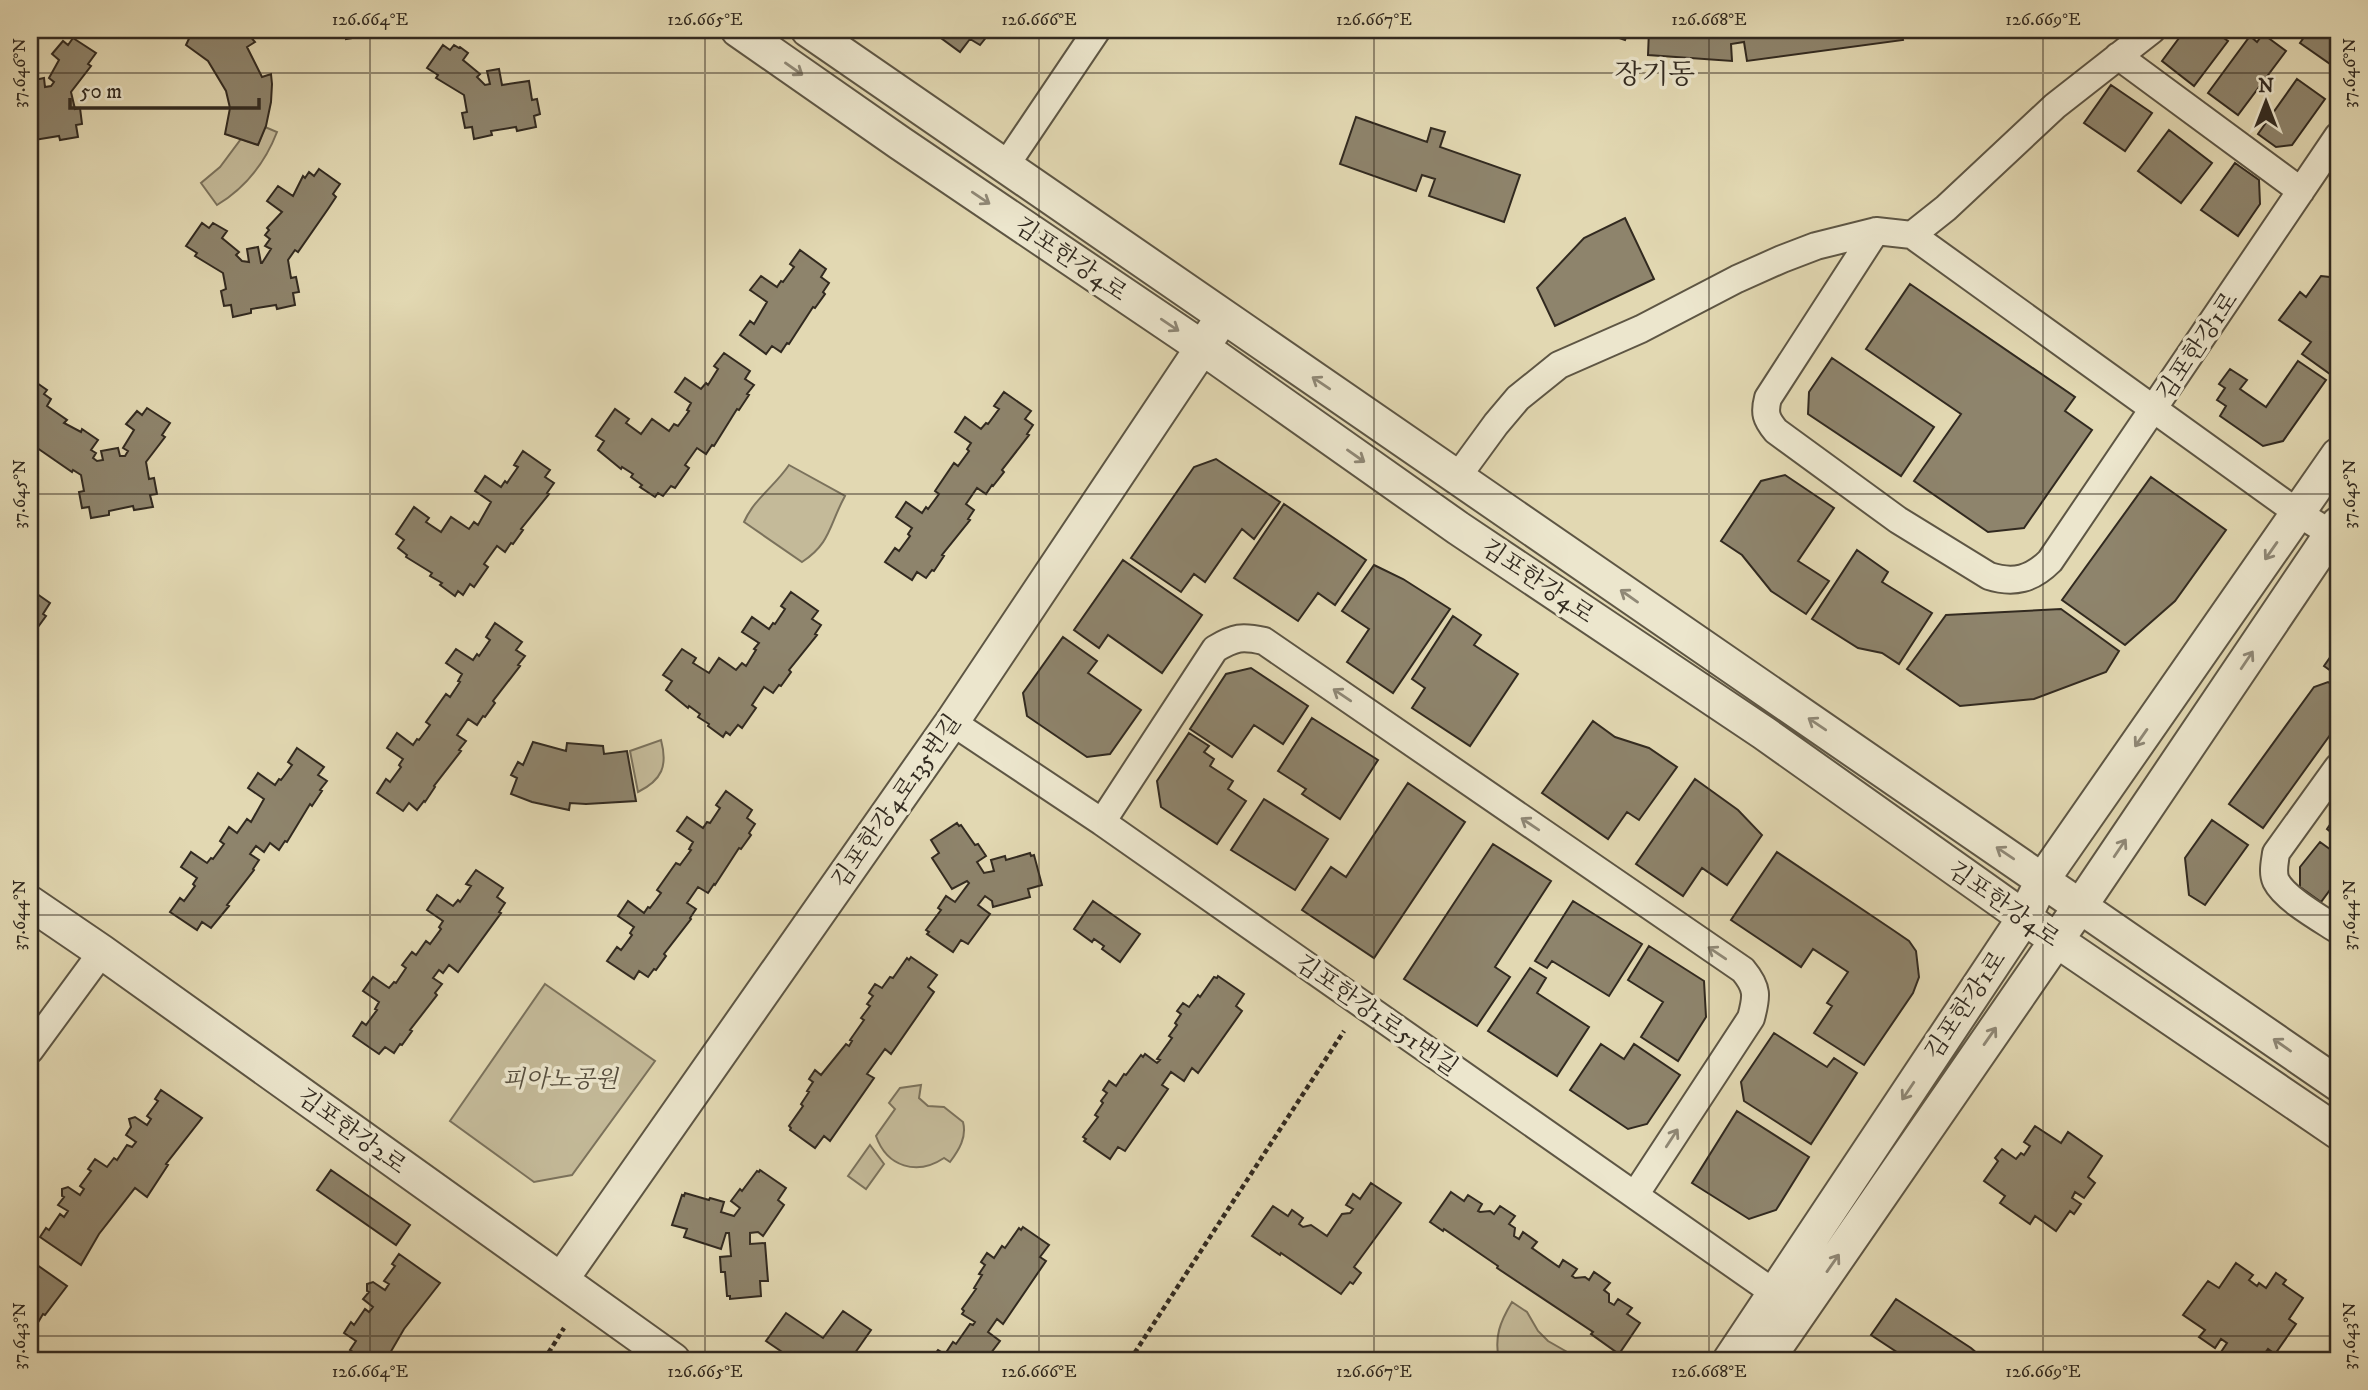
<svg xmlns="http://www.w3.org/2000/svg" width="2368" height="1390" viewBox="0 0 2368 1390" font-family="'IM FELL DW Pica','Noto Serif KR',serif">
<rect width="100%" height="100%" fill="#e2d8b2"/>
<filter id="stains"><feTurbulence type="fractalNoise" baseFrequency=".00286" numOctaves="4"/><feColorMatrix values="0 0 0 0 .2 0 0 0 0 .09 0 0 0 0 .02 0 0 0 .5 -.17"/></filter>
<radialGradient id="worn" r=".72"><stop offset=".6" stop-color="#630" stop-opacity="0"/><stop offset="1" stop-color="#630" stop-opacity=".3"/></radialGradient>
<path fill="#c4ba99" stroke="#7b725c" stroke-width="2" d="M265,127l12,5c-12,31 -32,56 -60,73l-16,-22 19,-16 21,-28 17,6z
M789,465l56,31c-16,29 -14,47 -43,66l-58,-40c10,-23 31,-36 45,-57z
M661,740c7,26 1,40 -23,52l-8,-41z
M545,984l110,77 -83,114 -38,7 -84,-61z
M921,1085l-2,13 9,8 16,1 19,15c4,15 -4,28 -13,40l-6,-4c-27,18 -57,9 -68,-22l19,-27 -6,-6 11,-15z
M870,1145l14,19 -18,25 -18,-13z
M1512,1302l15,10 11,19 10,10 28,16v3h-77c-5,-23 1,-38 13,-58z"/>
<path fill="#8e846c" stroke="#322a20" stroke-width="2" d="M193,30h52l10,12 -8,5 15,30 9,-3 1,10 -1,18 -5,24 -8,19 -33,-11 5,-26 -4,-17 -18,-30 -22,-16z
M345,30h31l-12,2 1,4 -19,3z
M930,30h62l-12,15 -10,-6 -10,13z
M1596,30h33l-4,10z
M1649,30h252l2,10 -156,21 -3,-19 -13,2 1,17 -84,-6z
M1914,30h66l-64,8z
M2185,30h27l16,11 -34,45 -32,-25z
M2309,30h29v29l-5,7 -33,-23z
M2263,34l23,17 -48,64 -30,-22 42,-57 7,6z
M73,38l23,15 -8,11 3,2 -20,26 4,17 5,-1 2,16 -6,1 2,12 -18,3 -1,-4 -25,4 1,5 -5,1v-65l14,-3 1,9 6,-1 3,-4 -5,-4 10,-18 -7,-6 11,-13 5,4z
M443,45l7,5 4,-5 5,3 1,-1 8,6 -5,7 17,14 -3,3 8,8 5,-1 -3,-13 12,-2 3,16 27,-4 3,19 5,-1 3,15 -6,2 2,11 -19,4 -1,-4 -25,4 1,4 -18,4 -2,-12 -7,1 -3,-15 5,-1 -3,-17 -28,-17 2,-3 -11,-7z
M2297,79l28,20 -33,46 -16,2 -18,-13z
M2111,85l41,28 -27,38 -41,-28z
M1356,117l71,25 4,-14 14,4 -5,15 80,28 -16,47 -75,-26 6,-17 -13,-4 -6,16 -76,-27z
M2169,130l43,33 -31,40 -43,-32z
M2235,163l24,17 1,24 -22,32 -37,-26z
M319,169l21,15 -7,10 3,3 -8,12 -30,43 -3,-2 -7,10 3,18 5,-1 3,15 -6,1 2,12 -18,4 -1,-4 -25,4v4l-18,4 -2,-12 -7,1 -3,-15 5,-2 -3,-16 -28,-17 2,-3 -11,-7 16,-23 7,5 4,-5 14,8 -5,7 17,14 -3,3 6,6 7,1 -2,-13 11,-2 3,16h1l9,-14 -6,-3 5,-7 -5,-4 4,-5 -2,-2 15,-16 -15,-11 11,-15 15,10 10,-20 2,2 4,-6 5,4z
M1625,218l29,61 -99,47 -18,-38 47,-50z
M800,250l26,19 -5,8 8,6 -6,9 2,2 -10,14 -2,-1 -24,37 -2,-1 -6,9 -9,-6 -6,8 -26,-19 10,-14 4,3 13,-22 -17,-12 11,-14 16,11 4,-6 2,1 11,-15 -4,-3z
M2321,276l17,2v85l-8,11 -28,-20 9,-12 -32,-22 21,-28 6,5z
M1910,284l165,113 -10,14 27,19 -68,98 -36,4 -74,-51 47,-67 -95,-65z
M724,353l26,18 -5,8 9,6 -7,9 2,1 -10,15 -2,-1 -23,37 -2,-1 -6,9 -9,-6 -12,17 4,3 -14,20 -4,-2 -8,10 -5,-3 -3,4 -15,-10 2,-2 -11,-8 2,-3 -11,-7 -1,2 -23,-19 6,-9 -8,-5 19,-27 14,10 -3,4 15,11 11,-15 17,12 5,-7 4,2 11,-15 -2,-1 4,-7 -16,-11 10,-14 16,11 5,-6 2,2 10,-16 -4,-3z
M1832,358l102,69 -33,49 -93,-62 1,-22z
M2298,361l28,19 -43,61 -20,5 -43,-30 6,-10 -9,-6 8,-12 -6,-4 11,-15 17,11 -7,9 26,18z
M37,383l10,7 -3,4 7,5 -4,7 20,14 -3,3 17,9 1,-3 16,11 -7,10 5,3 -3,5 4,3 6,-1 -2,-9 17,-3 2,8h5l3,-5 -5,-3 11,-18 -8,-6 11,-13 5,4 5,-7 23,15 -8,12 3,2 -19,25 3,17 5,-1 3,16 -7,1 3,12 -19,3 -1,-4 -24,5v4l-18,3 -2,-11 -7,1 -3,-16 5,-1 -3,-16 -8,-5 -1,2 -42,-29v-50z
M1004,392l27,19 -6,8 8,6 -6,9 2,1 -27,35 2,2 -11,14 -1,-1 -6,9 -9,-6 -11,16 8,6 -6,9 2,1 -28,35 2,1 -10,15 -2,-1 -6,8 -9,-6 -5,8 -27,-18 10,-14 4,3 11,-15 -2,-2 4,-6 -16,-11 10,-15 16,11 4,-6 2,2 11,-15 -4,-3 19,-28 4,3 11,-15 -2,-2 4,-6 -16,-11 10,-15 16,12 5,-6 2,1 11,-15 -5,-3z
M523,451l27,19 -5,7 9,6 -7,10 2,1 -28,35 2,1 -10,14 -2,-1 -6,9 -8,-6 -13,18 4,3 -14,20 -4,-3 -7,11 -5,-4 -3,5 -15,-11 2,-2 -12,-7 2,-3 -26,-16 1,-2 -9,-7 6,-8 -8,-6 18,-27 15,11 -3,4 15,10 10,-15 18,12 5,-7 4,3 13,-23 -16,-11 10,-15 16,11 4,-6 2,2 11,-16 -4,-2z
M1216,459l64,43 -26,37 -12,-10 -37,53 -11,-8 -13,18 -50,-34 63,-91z
M1785,475l49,33 -36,53 31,20 -23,33 -35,-23 -29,-36 -21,-14 40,-60z
M2151,477l75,53 -51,71 -50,44 -63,-45z
M1284,504l82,56 -31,45 -17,-12 -20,28 -64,-43z
M1857,550l31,22 -6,10 50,31 -33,51 -17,-11 -24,-5 -46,-29z
M1123,560l79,55 -40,58 -54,-38 -9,13 -25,-18z
M1374,565l29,14 47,30 -57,84 -46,-31 22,-33 -27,-18z
M30,589l20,14 -7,11 3,2 -16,22z
M791,592l27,19 -6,8 9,6 -6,9 2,1 -28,35 2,2 -10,14 -2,-1 -6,8 -9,-6 -12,18 4,3 -14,20 -4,-3 -8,10 -4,-3 -3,5 -15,-11 1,-2 -11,-7 2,-3 -11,-8 -1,2 -22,-18 6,-9 -9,-6 19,-26 14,9 -3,5 16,10 10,-15 17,12 6,-7 4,3 10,-16 -2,-1 5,-6 -17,-11 10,-15 17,12 4,-6 2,1 10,-15 -4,-3z
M2061,609l58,42 -13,21 -72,27 -74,7 -53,-37 39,-54z
M1453,616l28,19 -7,10 44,29 -48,72 -58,-38 13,-20 -13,-9z
M495,623l27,19 -6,8 9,6 -7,9 2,1 -27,35 2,2 -10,14 -2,-1 -6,9 -9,-6 -11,16 9,6 -7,9 2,1 -27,35 1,1 -10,15 -1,-1 -7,9 -8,-7 -6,8 -26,-18 9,-14 4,3 11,-15 -2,-2 4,-6 -16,-11 10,-15 16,12 4,-6 2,1 11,-15 -4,-3 20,-28 4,3 10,-15 -2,-1 4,-7 -16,-11 10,-14 17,11 4,-6 2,2 11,-16 -4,-3z
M1063,637l34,24 -9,12 53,37 -31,44 -23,3 -60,-41 -4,-23z
M2338,646v30l-14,-10z
M1251,668l57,38 -25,38 -29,-19 -22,32 -42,-28 36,-55z
M2328,682l10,7v35l-75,104 -34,-24 85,-117z
M1312,718l66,42 -38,59 -38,-25 4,-5 -28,-18z
M1593,721l22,16 34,11 28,19 -38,53 -12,-8 -19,27 -66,-46z
M1189,733l20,13 -5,6 10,7 -4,7 23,15 -5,8 18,12 -29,43 -56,-37 -4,-26z
M533,742l33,9 1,-8 36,3 1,8 23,-3 9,50 -50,3 -16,-1 -1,7 -37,-8 -21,-8 6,-16 -6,-3 7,-13 5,3z
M297,748l27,19 -6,8 9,6 -7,9 2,1 -10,15 -2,-2 -23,38 -2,-1 -6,9 -9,-7 -6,9 -8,-6 -6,8 9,6 -6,9 1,1 -27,35 2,1 -18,22 -9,-6 -5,8 -27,-18 10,-14 4,3 11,-15 -2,-2 4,-6 -16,-11 10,-15 16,11 4,-5 2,1 11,-15 -4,-3 9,-14 8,6 10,-14 4,3 13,-23 -16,-11 10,-15 17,12 4,-6 2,1 11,-15 -4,-3z
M1695,779l43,31 24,25 -35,50 -25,-17 -19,28 -47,-32z
M1408,783l57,39 -91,136 -72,-48 29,-43 15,10z
M726,791l26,19 -5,8 8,6 -6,9 2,2 -10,14 -2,-1 -24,37 -1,-1 -6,9 -10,-6 -11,16 9,6 -6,9 1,1 -27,35 2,2 -10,14 -2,-1 -6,8 -9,-6 -5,8 -27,-18 10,-14 4,3 11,-15 -2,-2 4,-6 -16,-11 10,-15 16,12 4,-6 2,1 11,-15 -4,-3 19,-27 4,2 11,-15 -2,-1 4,-7 -16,-11 10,-14 16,11 4,-6 3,1 10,-15 -4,-3z
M1264,799l64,40 -33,51 -64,-40z
M2338,813v25l-11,-9z
M2212,820l36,25 -43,60 -16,-10 -4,-37z
M957,823l2,3 2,-1 14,20 3,-1 8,12 -9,6 7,11 10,-2 -3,-11 14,-4 1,4 24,-7 1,3 3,-1 8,30 -14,4 2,8 -37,10 -1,-6 -7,-5 -7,9 12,9 -22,30 -7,-4 -8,12 -26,-18 2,-2 -3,-2 15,-20 -3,-2 8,-12 9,6 14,-19 -2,-2 -15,8 -20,-31 7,-5 -8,-13z
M2320,842l18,13v24l-17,23 -21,-15v-20z
M1493,844l58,37 -56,86 15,10 -33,49 -73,-47z
M1777,852l116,78 16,11 7,10 3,26 -6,16 -49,72 -50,-32 18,-27 -5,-3 21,-31 -35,-23 -12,18 -70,-47z
M476,870l27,18 -6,9 8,6 -6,9 2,1 -43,59 -9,-7 -6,8 -4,-3 -6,8 9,6 -7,9 2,2 -27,35 2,1 -10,14 -2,-1 -6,9 -9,-6 -6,7 -26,-18 9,-14 4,3 11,-15 -2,-1 4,-7 -16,-11 10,-14 16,11 5,-6 2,1 10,-15 -4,-3 10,-13 4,3 10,-14 4,3 11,-15 -2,-2 4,-6 -16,-11 10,-15 16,11 5,-6 2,2 11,-16 -5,-2z
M1093,901l47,33 -20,28 -18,-13 2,-3 -10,-7 -2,3 -18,-13z
M1573,901l69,43 -33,52 -57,-35 -5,7 -12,-7z
M1649,946l55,35 2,36 -28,44 -37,-24 22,-35 -35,-22z
M911,957l26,18 -9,12 6,5 -43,62 -6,-5 -18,25 7,4 -44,63 -6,-5 -9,12 -25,-18 1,-2 -2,-2 14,-20 -2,-2 8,-12 -2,-1 6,-9 -4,-3 6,-9 6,5 25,-31 3,2 3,-5 -2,-1 14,-20 -3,-2 9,-12 -3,-2 6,-8 -4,-3 6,-9 7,4 8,-11 3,1 14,-20 2,2z
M1530,968l16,10 -9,15 52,34 -32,49 -69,-45z
M1218,976l26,18 -8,12 6,5 -44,62 -6,-5 -8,13 -13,-9 -9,13 6,4 -43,62 -7,-4 -8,12 -26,-18 2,-2 -3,-2 15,-20 -3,-2 8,-12 -2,-2 6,-8 -4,-3 6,-9 7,5 8,-12 2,1 15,-20 2,2 2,-3 12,9 3,-3 -3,-1 15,-21 -3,-2 8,-11 -2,-2 6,-9 -4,-3 6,-8 6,4 9,-12 2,2 14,-20 3,1z
M1774,1033l53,34 7,-9 23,15 -46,71 -67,-43 -3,-19z
M1601,1044l23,15 10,-15 46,31 -33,49 -19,5 -58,-39z
M161,1090l41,28 -36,46 2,1 -21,32 -12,-9 -36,46 -18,31 -41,-28 6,-9 3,2 11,-16 4,3 4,-6 -10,-6 6,-8 -2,-1v-7l6,-2 12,8 4,-6 -4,-3 11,-15 -3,-2 7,-10 12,8 7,-9 3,2 10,-15 5,2 4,-5 -10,-7 5,-8 -2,-8 6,-2 12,8 4,-6 -4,-3 11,-15 -3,-2z
M1737,1111l72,46 -33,53 -27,9 -57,-36z
M2035,1126l26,17 7,-11 34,24 -14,21 7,6 -11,15 -9,-6 -3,6 9,6 -7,10 -4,-3 -14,20 -21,-15 -5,8 -30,-21 5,-7 -21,-15 14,-20 -3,-3 7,-9 14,10 5,-6 3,2 6,-9 -6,-4z
M331,1170l79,55 -14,20 -79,-55z
M760,1170l26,18 -8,12 6,5 -21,31 -5,-4 -8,1v11l15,-1 3,38h-8l1,15 -31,3v-3h-3l-2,-24h-4l-1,-15 11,-1 -2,-23h-3l-5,16 -37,-12 3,-8 -15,-4 10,-30 2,1 1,-3 24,7 1,-2 14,4 -3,10 13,4 6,-8 -9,-7 9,-12 2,2 15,-20 2,1z
M1371,1183l30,20 -47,64 7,6 -8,11 -3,-2 -9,12 -60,-41 -1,2 -28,-19 21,-30 15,10 4,-6 11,8 -4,6 4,3 8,-2 16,11 15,-22 8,-1 3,-4 -7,-4 7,-11 7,5z
M1451,1192l13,9 4,-6 14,9 -4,7 2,1 10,-1 4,3 6,-8 15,10 -6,8 6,4 -1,8 5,3 4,-7 14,10 -5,6 27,19 4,-7 14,9 -5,7 3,2 10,-1 4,3 5,-8 16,11 -6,7 5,4v8l5,3 4,-6 14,9 -5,6 13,9 -21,31 -28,-20 2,-2 -96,-64 1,-2 -54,-37 -1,2 -13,-9z
M1023,1227l26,18 -9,12 6,4 -43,63 -6,-5 -9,13 12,9 -9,12 7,4 -2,3h-61l-3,-2 6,-8 7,4 8,-12 3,2 14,-20 3,1 2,-3 -13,-8 2,-3 -2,-2 14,-20 -2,-1 8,-13 -3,-1 6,-9 -4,-3 6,-9 7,5 8,-12 3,2 14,-20 2,2z
M399,1254l41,29 -36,46 -18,31h-39l6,-8 -3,-2 6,-9 -12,-8 7,-11 3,3 11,-16 4,3 4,-5 -10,-8 6,-7 -2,-1v-7l6,-2 12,8 4,-6 -5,-3 11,-15 -3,-2z
M30,1260l37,26 -22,29 -2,-1 -13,22z
M2236,1263l17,12 -4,5 8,6 2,-3 7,5 10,-15 10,7 -3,4 20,14 -14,21 7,5 -21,30 -7,-5 -8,11h-19l-8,-5 -3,4 -9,-7 6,-9 -6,-4 -6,9 -16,-11 6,-7 -22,-15 25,-34 11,7z
M1896,1299l75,49 14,12h-76l-38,-25z
M843,1311l28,19 -21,30h-56l-28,-19 20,-28 37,25z"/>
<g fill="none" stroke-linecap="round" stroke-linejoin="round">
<g stroke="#5e5644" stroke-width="30">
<path id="minor" d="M2118,56l183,135
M1006,165l91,-135
M1876,231l-108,167c-4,15 -2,21 8,33l122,89 91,56c25,8 43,3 61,-15l288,-425
M1912,235l34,-27 109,-102 97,-76
M1458,476l38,-52 22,-26 41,-33 82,-36 96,-50 45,-20 34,-13 60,-15 36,4 386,278 40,25
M952,722l150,100 688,482
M2338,767l-62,86c-1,9 -4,19 0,28 9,18 45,38 62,49
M1102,822l113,-173c20,-12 27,-13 49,-8l479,329c15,18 14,26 8,48l-116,177
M30,1050l72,-98"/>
</g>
<g stroke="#5e5644" stroke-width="37">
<path id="tertiary" d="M738,30l162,113 303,205 255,180 306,205 292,207 282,192
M808,30l1530,1054
M30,903l72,49 571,408
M561,1280l391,-558 262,-392
M1730,1360l294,-442 19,-39 295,-424
M1767,1360l314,-455 257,-381"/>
</g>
<path stroke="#322a20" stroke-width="4.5" stroke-dasharray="5 3.5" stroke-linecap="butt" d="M544,1360l20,-32
M1130,1360l214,-329"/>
<use href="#minor" stroke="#ece6cd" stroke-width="26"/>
<use href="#tertiary" stroke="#ece6cd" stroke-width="33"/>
</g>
<defs><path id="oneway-shaft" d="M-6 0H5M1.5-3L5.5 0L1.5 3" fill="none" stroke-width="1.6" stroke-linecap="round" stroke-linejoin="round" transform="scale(1.75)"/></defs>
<g stroke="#8f8876">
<use href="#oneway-shaft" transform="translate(794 69) rotate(35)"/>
<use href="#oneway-shaft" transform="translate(981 198) rotate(34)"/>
<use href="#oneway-shaft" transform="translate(1170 325) rotate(34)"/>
<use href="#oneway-shaft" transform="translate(1321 383) rotate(-146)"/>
<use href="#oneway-shaft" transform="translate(1356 456) rotate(35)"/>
<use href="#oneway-shaft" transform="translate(2271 551) rotate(125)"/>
<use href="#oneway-shaft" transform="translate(1629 596) rotate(-145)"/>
<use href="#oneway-shaft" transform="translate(2247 660) rotate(-56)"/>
<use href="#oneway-shaft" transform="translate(1342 695) rotate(-146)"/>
<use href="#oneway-shaft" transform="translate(1817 724) rotate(-146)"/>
<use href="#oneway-shaft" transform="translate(2141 738) rotate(125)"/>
<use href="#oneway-shaft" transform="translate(1530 824) rotate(-146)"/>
<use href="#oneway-shaft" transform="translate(2120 848) rotate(-56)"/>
<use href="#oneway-shaft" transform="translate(2005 853) rotate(-146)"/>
<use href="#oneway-shaft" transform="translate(1717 953) rotate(-146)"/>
<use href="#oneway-shaft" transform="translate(1990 1036) rotate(-55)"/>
<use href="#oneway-shaft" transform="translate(2282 1045) rotate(-145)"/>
<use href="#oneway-shaft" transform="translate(1908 1091) rotate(124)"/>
<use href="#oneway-shaft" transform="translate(1672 1138) rotate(-57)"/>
<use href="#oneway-shaft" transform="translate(1833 1263) rotate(-55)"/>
</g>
<path fill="none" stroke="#322a20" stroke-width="2" stroke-opacity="0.45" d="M36,30v1330M370,30v1330M705,30v1330M1039,30v1330M1374,30v1330M1709,30v1330M2043,30v1330M30,73h2308M30,494h2308M30,915h2308M30,1336h2308"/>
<g text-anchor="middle" stroke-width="7" stroke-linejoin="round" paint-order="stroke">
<g font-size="24" fill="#322a20" stroke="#ece6cd">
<text transform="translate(1071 259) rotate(34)" y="8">김포한강4로</text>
<text transform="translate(2197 346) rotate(-56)" y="8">김포한강1로</text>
<text transform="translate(1538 581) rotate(34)" y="8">김포한강4로</text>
<text transform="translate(896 801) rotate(-55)" y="8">김포한강4로135번길</text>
<text transform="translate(2004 904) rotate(35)" y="8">김포한강4로</text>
<text transform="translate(1965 1005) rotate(-56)" y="8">김포한강1로</text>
<text transform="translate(1377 1015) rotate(35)" y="8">김포한강1로51번길</text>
<text transform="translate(352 1131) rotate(36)" y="8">김포한강2로</text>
</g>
<g font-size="24" font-style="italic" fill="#564e3e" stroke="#ece6cd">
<text x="560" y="1087">피아노공원</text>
</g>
<g font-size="28" fill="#322a20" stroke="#ece6cd">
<text x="1655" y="83">장기동</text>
</g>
</g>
<rect width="2368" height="1390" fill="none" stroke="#e2d8b2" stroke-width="77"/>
<g transform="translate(2266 102)" stroke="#ece6cd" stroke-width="5" paint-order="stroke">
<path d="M0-5L12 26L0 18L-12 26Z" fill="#322a20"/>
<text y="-10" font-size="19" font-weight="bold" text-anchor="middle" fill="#322a20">N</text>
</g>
<path d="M70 98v10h189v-10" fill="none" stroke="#322a20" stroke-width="3.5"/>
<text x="80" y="98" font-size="21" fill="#322a20" stroke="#ece6cd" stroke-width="5" paint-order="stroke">50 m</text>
<rect x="38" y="38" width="2292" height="1314" fill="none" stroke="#322a20" stroke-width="2.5"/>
<g font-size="18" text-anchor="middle" fill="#322a20">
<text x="370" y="25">126.664°E</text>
<text x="705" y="25">126.665°E</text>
<text x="1039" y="25">126.666°E</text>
<text x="1374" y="25">126.667°E</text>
<text x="1709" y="25">126.668°E</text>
<text x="2043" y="25">126.669°E</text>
<text transform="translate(19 73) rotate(-90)" y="6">37.646°N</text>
<text transform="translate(2349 73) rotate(-90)" y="6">37.646°N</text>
<text transform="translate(19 494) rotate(-90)" y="6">37.645°N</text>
<text transform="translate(2349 494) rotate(-90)" y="6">37.645°N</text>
<text transform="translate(19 915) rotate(-90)" y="6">37.644°N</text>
<text transform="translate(2349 915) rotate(-90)" y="6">37.644°N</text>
<text transform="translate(19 1336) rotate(-90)" y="6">37.643°N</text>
<text transform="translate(2349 1336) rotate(-90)" y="6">37.643°N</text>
<text x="370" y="1377">126.664°E</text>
<text x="705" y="1377">126.665°E</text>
<text x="1039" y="1377">126.666°E</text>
<text x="1374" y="1377">126.667°E</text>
<text x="1709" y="1377">126.668°E</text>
<text x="2043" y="1377">126.669°E</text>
</g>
<rect width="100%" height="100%" filter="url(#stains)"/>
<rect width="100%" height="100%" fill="url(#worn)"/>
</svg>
